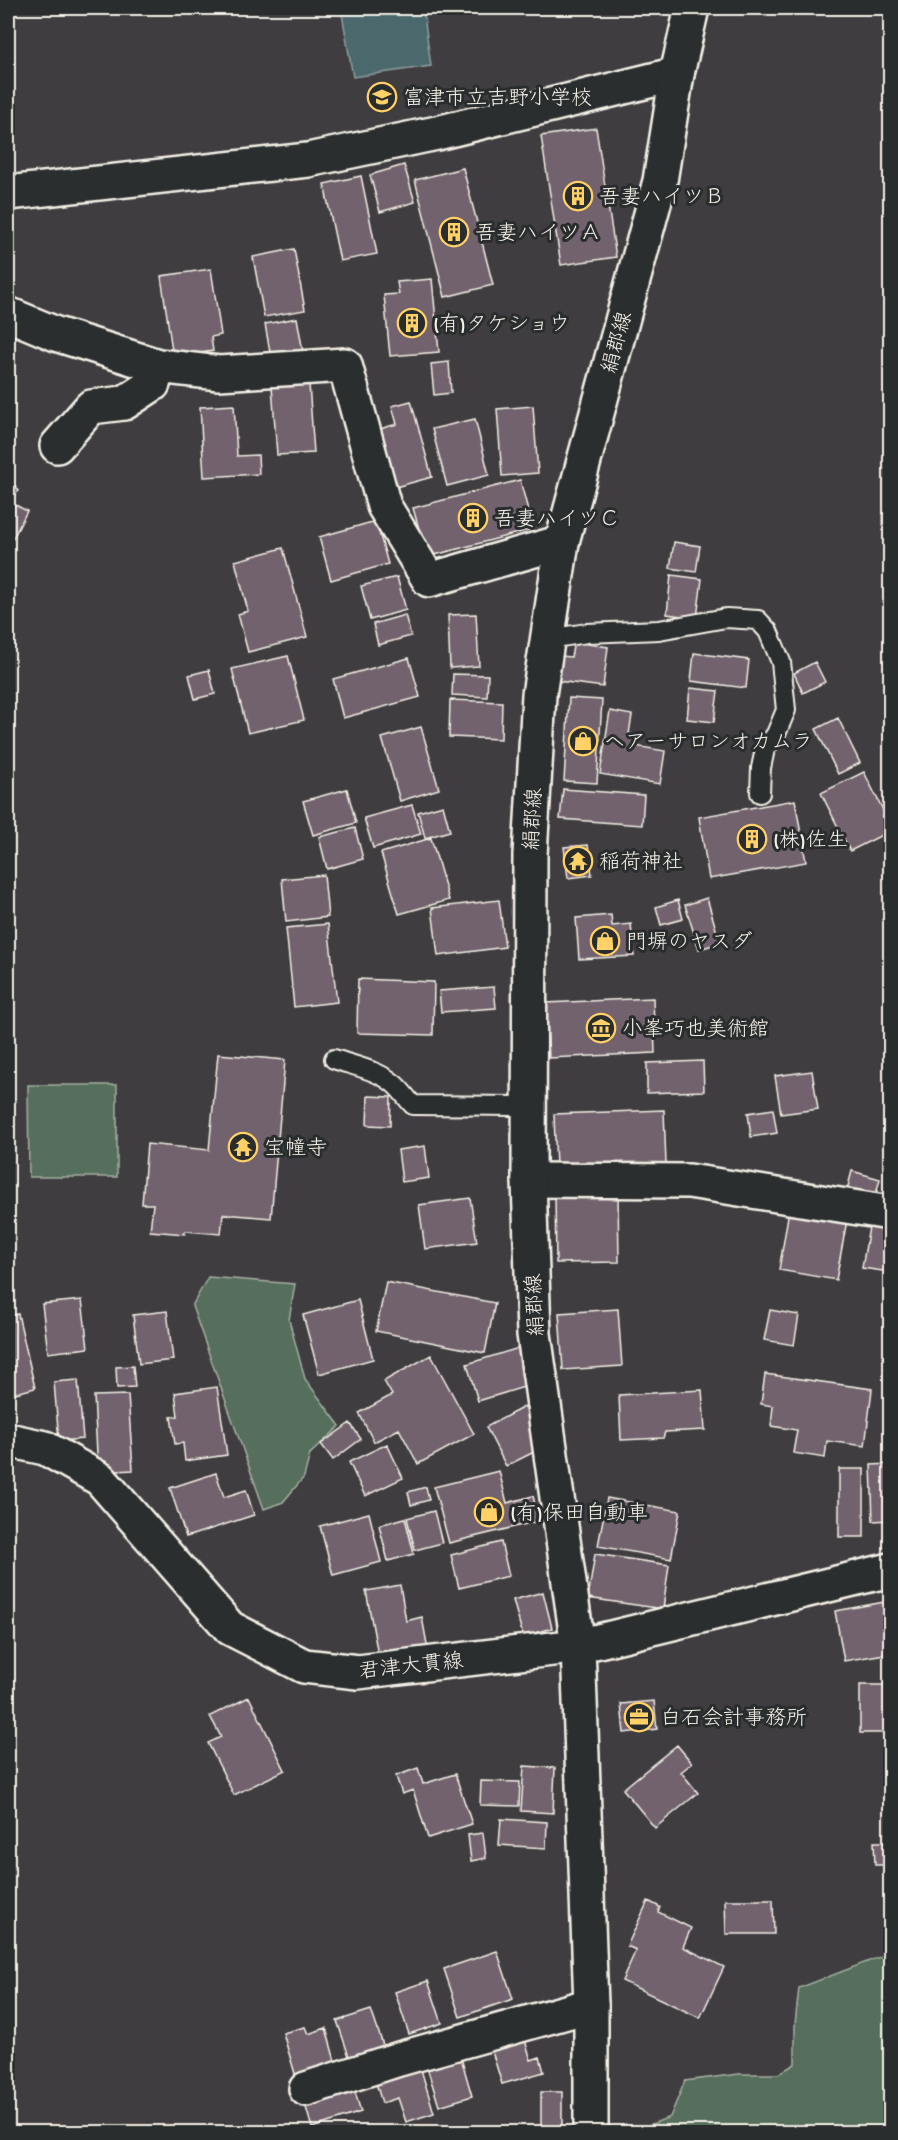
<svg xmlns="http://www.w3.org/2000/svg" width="898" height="2140" viewBox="0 0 898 2140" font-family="'Gochi Hand','Klee One',sans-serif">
<rect width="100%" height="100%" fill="#403d41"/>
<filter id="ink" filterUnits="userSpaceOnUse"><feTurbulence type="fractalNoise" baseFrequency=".0167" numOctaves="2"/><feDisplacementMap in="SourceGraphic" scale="12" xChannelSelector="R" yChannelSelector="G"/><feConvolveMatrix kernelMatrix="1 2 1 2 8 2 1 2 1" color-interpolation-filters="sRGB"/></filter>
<g filter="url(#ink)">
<path fill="#566e5b" stroke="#a5b0a2" stroke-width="1.5" d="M28,1085h89v92h-88z
M208,1277l87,7 -6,36 16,59 35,47 -30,28 -6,23 -21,25 -19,7 -72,-203z
M890,1953v179h-259l39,-15 15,-36 54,-7h39l17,-10v-40l4,-36z"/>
<path fill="#4b696d" stroke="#8f9f9e" stroke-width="1.5" d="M341,8h82l8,58 -78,11z"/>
<path fill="#72626d" stroke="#f4f1e8" stroke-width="1.5" d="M596,128l20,129 -55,8 -20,-129z
M404,165l11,37 -35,10 -10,-37z
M463,168l30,117 -48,12 -30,-117z
M361,176l16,78 -37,7 -16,-77z
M294,249l11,61 -41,7 -11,-60z
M211,269l10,66 -10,2 2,14 -40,6 -12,-81z
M432,279l7,73 -49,4 -6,-61 15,-1 -2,-12z
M297,318l6,34 -32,6 -6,-34z
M449,362l2,31 -17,2 -3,-31z
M309,384l5,69 -37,2 -5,-69z
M411,401l21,76 -40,11 -16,-58 21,-6 -5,-18z
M234,405l3,51 21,-1 1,19 -55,3 -4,-70z
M533,406l5,67 -36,3 -5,-67z
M475,419l14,56 -42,11 -15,-57z
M8,477l11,14 -11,9z
M520,480l13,49 -106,28 -14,-49z
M10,502l17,9 -19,37v-41z
M376,521l12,43 -57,16 -12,-43z
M674,542l26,4 -4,26 -26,-4z
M283,548l24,89 -59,15 -10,-38 10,-3 -13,-50z
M671,575l31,4 -5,39 -30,-4z
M397,577l9,33 -36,10 -9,-34z
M476,614l3,52 -29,2 -2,-53z
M405,615l6,21 -33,9 -5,-21z
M574,642l34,5 -5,40 -45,-6 3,-25 10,1z
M694,653l55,7 -3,28 -55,-7z
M288,656l16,64 -56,13 -16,-64z
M409,658l11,39 -77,21 -10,-39z
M815,662l10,20 -22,11 -9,-20z
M209,670l6,24 -20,5 -6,-24z
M453,674l35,1 -1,22 -35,-2z
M690,688l28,3 -4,31 -27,-3z
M569,698l33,2 -5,83 -33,-2z
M450,700l52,2 -1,37 -52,-2z
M610,711l22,4 -3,19 8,1 -2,11 30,5 -5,33 -60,-10z
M838,718l22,45 -22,11 -22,-45z
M421,727l18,62 -39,12 -18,-63z
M864,772l26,52v7l-40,20 -29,-58z
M347,789l9,34 -43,12 -10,-34z
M563,789l81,6 -2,30 -82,-6z
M795,800l11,62 -97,17 -10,-62z
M412,805l9,29 -48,14 -9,-30z
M443,805l7,26 -25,7 -7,-26z
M355,828l8,31 -36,10 -8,-32z
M431,838l18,62 -50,14 -18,-61z
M588,845l4,30 -24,3 -4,-31z
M324,875l4,42 -42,5 -4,-43z
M707,898l13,45 -21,6 -14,-44z
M499,900l6,47 -67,9 -6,-48z
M678,900l5,19 -22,6 -5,-18z
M611,915l1,11 19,-2 3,32 -55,3 -3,-41z
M328,924l9,78 -43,5 -8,-79z
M358,979l76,3 -1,53 -76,-2z
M494,987l2,21 -55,4 -2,-21z
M653,998l2,55 -106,5 -3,-55z
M218,1054l67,6 -14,158 -48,-4 -2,20 -36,-3v3l-35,-3 3,-27h-11l5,-60 62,6z
M703,1061l1,30 -57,2v-30z
M812,1071l6,38 -37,5 -6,-38z
M368,1096l23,1 -1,29 -23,-1z
M773,1109l4,24 -26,4 -3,-24z
M664,1110l2,54 -110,4 -2,-54z
M425,1146l4,32 -27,4 -4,-32z
M852,1171l28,8 -5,19 -28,-8z
M618,1194l1,68 -63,1 -1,-68z
M470,1198l7,44 -52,7 -6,-44z
M789,1210l58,10 -11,60 -57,-10z
M869,1227l21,3v42l-28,-4z
M386,1282l109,21 -10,50 -109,-22z
M82,1300l6,48 -40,5 -6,-49z
M358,1300l15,59 -54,15 -16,-59z
M618,1309l4,57 -59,4 -4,-57z
M770,1310l29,5 -5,30 -30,-5z
M167,1311l6,49 -34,4 -6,-49z
M18,1314l17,74 -27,7v-79z
M522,1347l2,40 -46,14 -11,-37z
M431,1355l43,79 -56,30 -19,-35 -25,13 -15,-29 33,-18 -8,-14z
M133,1366l2,21 -18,1 -1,-21z
M765,1374l107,15 -7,57 -38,-5 -2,17 -32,-5 4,-23 -26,-4 2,-20 -12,-2z
M78,1380l5,59 -24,2 -5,-59z
M217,1387l10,68 -42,6 -2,-18 -8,1 -4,-27 7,-1 -3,-23z
M702,1390l3,40 -40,2 -2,6 -42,2 -2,-45z
M128,1395l5,75 -35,2 -4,-76z
M526,1406l8,46 -28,14 -20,-39z
M350,1423l11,16 -28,21 -12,-16z
M387,1444l16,34 -38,18 -16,-34z
M8,1462l5,33 -5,1z
M890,1464v56l-17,1 -2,-56z
M839,1469h25v68h-25z
M499,1471l8,32 26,-7 6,25 -90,22 -15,-56z
M216,1473l8,24 22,-7 8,25 -68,22 -16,-49z
M426,1487l3,13 -18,5 -3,-13z
M607,1498l73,13 -9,48 -73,-13z
M434,1511l8,32 -27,7 -8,-32z
M369,1513l12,49 -48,13 -13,-49z
M405,1518l9,36 -26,7 -9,-36z
M501,1542l8,34 -50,12 -8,-33z
M595,1554l74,11 -6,44 -75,-11z
M400,1585l6,36 16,-4 6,33 -49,10 -13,-69z
M543,1592l9,36 -29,8 -10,-36z
M890,1601v52l-46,8 -9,-50z
M860,1685h30v48h-30z
M249,1697l36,73 -51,25 -26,-52 13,-6 -11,-21z
M654,1701l3,28 -33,4 -3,-29z
M677,1745l15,18 -11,9 17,21 -43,35 -32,-39z
M524,1766l31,2 -2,45 -32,-2z
M418,1768l5,16 32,-10 17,50 -44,14 -15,-48 -11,4 -6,-18z
M481,1781l39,1 -1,24 -39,-1z
M501,1819l46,3 -1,26 -47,-3z
M483,1833l3,25 -15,3 -3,-26z
M874,1842h16v23h-15z
M725,1900h48l1,34h-48z
M648,1901l12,6 -2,5 33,16 -8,19 41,20 -24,51 -78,-37 14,-31 -9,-4z
M497,1951l16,48 -53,18 -16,-48z
M428,1981l14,42 -33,11 -14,-42z
M371,2010l13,38 -32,17 -15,-44z
M305,2027l3,7 18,-6 12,44 -40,12 -15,-51z
M524,2037l7,23 9,-3 4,15 -42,12 -11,-36z
M459,2051l13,45 -33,10 -14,-45z
M419,2063l15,50 -28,9 -8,-24 -16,5 -8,-27z
M352,2082l9,30 -49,16 -9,-31z
M541,2092h21v38h-21z"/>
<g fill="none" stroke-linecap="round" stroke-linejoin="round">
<g stroke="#f4f1e8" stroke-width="22">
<path id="lane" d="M548,639l39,-6 72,-3 67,-12 32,2 10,11 13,31 5,48 -10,24 -11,15 -4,19 -1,25
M334,1059c20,7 43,11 59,24 8,6 13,15 20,22l116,1"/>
</g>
<g stroke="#f4f1e8" stroke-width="38">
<path id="street" d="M8,193l300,-33 129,-27 240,-59
M8,314l48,20 102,32 61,7 126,-8 39,141 45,74 133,-38
M57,446l34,-39 33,-4 29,-19 5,-18
M529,1180l160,1 201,32
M306,2089l93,-30 192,-54"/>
</g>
<g stroke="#f4f1e8" stroke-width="38">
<path id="secondary" d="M8,1440l37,8 55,31 130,149 74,38 54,6 220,-26 312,-76
M591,2132v-127l-13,-359 -44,-312 -5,-154 1,-325 9,-160 23,-153 98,-361 17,-107 15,-66"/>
</g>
<use href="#lane" stroke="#2a2d2e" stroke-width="18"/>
<use href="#street" stroke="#2a2d2e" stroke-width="33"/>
<use href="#secondary" stroke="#2a2d2e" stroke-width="33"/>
</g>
</g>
<defs>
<g id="school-ring" transform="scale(1.5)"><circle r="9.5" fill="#2a2d2e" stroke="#ffd166" stroke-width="1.5"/><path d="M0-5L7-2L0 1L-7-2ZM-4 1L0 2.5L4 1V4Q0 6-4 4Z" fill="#ffd166"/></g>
<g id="building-ring" transform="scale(1.5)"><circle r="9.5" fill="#2a2d2e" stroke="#ffd166" stroke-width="1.5"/><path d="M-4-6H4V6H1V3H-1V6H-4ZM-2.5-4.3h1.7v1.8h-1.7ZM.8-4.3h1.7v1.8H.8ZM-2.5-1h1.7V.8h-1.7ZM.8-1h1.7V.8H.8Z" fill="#ffd166"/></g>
<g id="shop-ring" transform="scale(1.5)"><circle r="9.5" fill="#2a2d2e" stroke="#ffd166" stroke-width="1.5"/><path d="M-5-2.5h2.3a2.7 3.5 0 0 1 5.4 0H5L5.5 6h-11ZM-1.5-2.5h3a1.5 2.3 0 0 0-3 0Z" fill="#ffd166"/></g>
<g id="temple-ring" transform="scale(1.5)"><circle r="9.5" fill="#2a2d2e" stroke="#ffd166" stroke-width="1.5"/><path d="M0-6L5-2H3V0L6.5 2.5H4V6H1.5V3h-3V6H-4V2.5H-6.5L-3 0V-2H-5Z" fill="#ffd166"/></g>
<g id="museum-ring" transform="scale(1.5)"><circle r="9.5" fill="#2a2d2e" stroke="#ffd166" stroke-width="1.5"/><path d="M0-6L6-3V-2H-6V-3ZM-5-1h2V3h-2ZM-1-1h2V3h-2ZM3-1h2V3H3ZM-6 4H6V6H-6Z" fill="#ffd166"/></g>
<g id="office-ring" transform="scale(1.5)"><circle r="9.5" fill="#2a2d2e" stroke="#ffd166" stroke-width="1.5"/><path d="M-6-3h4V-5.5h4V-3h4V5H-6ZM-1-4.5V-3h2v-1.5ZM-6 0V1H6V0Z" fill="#ffd166"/></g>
</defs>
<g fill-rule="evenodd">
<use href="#school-ring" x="382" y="97"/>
<use href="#building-ring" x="578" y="196"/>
<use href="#building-ring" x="454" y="232"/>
<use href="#building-ring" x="412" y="323"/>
<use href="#building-ring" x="473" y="518"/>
<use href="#shop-ring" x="583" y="741"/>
<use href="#building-ring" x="752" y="839"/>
<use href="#temple-ring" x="578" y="861"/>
<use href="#shop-ring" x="605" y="941"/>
<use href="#museum-ring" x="601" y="1028"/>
<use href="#temple-ring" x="243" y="1147"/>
<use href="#shop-ring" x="489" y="1512"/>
<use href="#office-ring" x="639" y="1717"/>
</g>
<g text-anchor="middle" stroke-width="6" stroke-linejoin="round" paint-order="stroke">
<g font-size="21" fill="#f4f1e8" stroke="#2a2d2e" text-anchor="start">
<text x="403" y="104">富津市立吉野小学校</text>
<text x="599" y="203">吾妻ハイツＢ</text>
<text x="475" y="239">吾妻ハイツＡ</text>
<text x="433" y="330">(有)タケショウ</text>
<text x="494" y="525">吾妻ハイツＣ</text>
<text x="604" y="748">ヘアーサロンオカムラ</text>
<text x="773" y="846">(株)佐生</text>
<text x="599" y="868">稲荷神社</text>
<text x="626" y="948">門塀のヤスダ</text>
<text x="622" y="1035">小峯巧也美術館</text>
<text x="264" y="1154">宝幢寺</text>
<text x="510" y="1519">(有)保田自動車</text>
<text x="660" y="1724">白石会計事務所</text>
</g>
<g font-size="21" fill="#f4f1e8" stroke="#2a2d2e">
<text transform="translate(616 342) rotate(-75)" y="7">絹郡線</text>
<text transform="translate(532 819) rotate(-87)" y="7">絹郡線</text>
<text transform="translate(534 1305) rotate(-93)" y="7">絹郡線</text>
<text transform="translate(411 1665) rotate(-6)" y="7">君津大貫線</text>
</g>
</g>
<rect width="898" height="2140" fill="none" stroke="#2a2d2e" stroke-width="30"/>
<rect x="15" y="15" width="868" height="2110" fill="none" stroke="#f4f1e8" stroke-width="2" filter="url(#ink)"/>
</svg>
